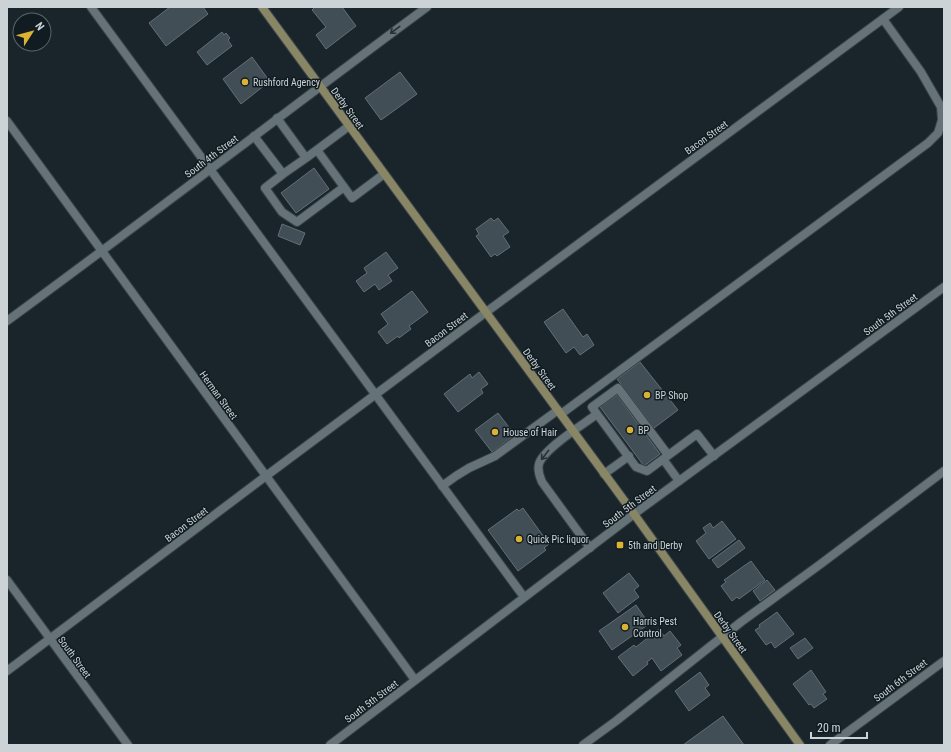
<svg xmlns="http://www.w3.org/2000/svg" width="951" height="752" viewBox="0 0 951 752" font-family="'Roboto Condensed',sans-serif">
<rect width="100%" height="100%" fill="#19252b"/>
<path fill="#414e55" stroke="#626f76" d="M170,7h33l5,7 -42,32 -17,-23z
M313,7h29l14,19 -30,23 -10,-14 10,-8 -14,-17 2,-2z
M222,32l2,3 2,-2 4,5 -2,2 4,6 -25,19 -10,-13z
M252,57l16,22 -4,4 1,2 -24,19 -18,-25z
M400,72l17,22 -36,26 -16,-22z
M314,168l15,21 -33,24 -15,-20z
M491,218l3,3 4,-3 11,14 -6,4 7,11 -13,9 -2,-2 -4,3 -15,-21 3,-2 -3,-5z
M282,224l23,9 -5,12 -22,-9z
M386,252l12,16 -10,7 4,6 -13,9 -4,-6 -11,8 -8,-11 11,-8 -3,-5z
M412,291l16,21 -19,14 2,3 -12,9 -1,-2 -11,8 -9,-12 10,-8 -7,-10z
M563,309l20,28 4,-3 7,11 -14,10 -6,-8 -8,6 -22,-31z
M640,362l38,48 -24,18 -37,-49z
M479,372l9,12 -7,5 2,4 -25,19 -14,-18 26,-20 2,4z
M617,395l43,59 -16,12 -44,-59z
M498,413l17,22 -23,17 -17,-22z
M523,508l26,36 -5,4 2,2 -28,21 -30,-41 29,-21 2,2z
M722,521l14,18 -27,20 -13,-18 10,-8 -3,-5 7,-5 3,5z
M739,540l6,8 -27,20 -6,-8z
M751,561l14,19 -26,19 -2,-2 -5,4 -11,-15 5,-4 -2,-2z
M629,573l10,13 -5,4 5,7 -21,16 -15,-20z
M767,580l8,10 -15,11 -7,-10z
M636,605l13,19 -37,26 -13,-19z
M777,612l17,22 -19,14 -4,-6 -5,3 -11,-15 5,-3 -1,-2z
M659,629l5,7 6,-5 11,14 -4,3 5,7 -21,16 -9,-13 -5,4 1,2 -15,12 -15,-19 16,-12 2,2z
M805,638l8,10 -15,11 -8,-11z
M811,670l15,22 -3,2 4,5 -13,9 -3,-4 -2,1 -16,-21z
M700,672l9,13 -4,3 5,7 -21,16 -14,-20z
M723,716l21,29h-61z"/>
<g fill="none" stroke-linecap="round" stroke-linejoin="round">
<g stroke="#384146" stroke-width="10">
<path id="service" d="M91,7l433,590
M277,118l29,40 43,-32
M254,136l29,38 -18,14 17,24 15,10 47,-35
M317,150l35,48 32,-24
M283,174l23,-16
M561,414l367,-271 10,-10 4,-13 -1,-13 -20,-35 -38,-53
M597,414l-5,-7 26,-19 50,67
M663,459l16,22
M604,474l25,-18
M442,486l14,-10 13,-8 26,-12 63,-46
M590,548l-48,-66c-2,-5 -5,-11 -3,-18 4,-15 45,-40 58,-50l39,53 11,4 50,-37 17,22
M583,745l33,-24 125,-99 81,-59 122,-92"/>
</g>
<g stroke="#384146" stroke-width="10">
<path id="minor" d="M7,121c137,186 272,373 408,559
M7,321c141,-103 279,-210 420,-314
M7,580l121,165
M7,671l259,-195 204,-152 429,-317
M830,745l114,-84"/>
</g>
<g stroke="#384146" stroke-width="10">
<path id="tertiary" d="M330,745l304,-231 310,-227"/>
</g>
<g stroke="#384146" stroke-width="10">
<path id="secondary" d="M262,7l372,507 166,231"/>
</g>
<use href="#service" stroke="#657379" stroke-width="8"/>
<use href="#minor" stroke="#657379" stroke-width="8"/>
<use href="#tertiary" stroke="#657379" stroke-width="8"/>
<use href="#secondary" stroke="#888664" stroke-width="8"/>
</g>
<defs><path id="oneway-shaft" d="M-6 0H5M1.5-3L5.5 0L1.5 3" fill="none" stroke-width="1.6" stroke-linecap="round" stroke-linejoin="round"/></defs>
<g stroke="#253237">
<use href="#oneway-shaft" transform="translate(395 30) rotate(143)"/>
<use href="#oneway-shaft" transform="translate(545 455) rotate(128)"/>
</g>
<g fill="#dbb233" stroke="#101c21" stroke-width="1.5">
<circle cx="245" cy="82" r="4"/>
<circle cx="647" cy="395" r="4"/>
<circle cx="630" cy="430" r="4"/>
<circle cx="495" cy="432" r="4"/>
<circle cx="519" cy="539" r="4"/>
<rect x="616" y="541" width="8" height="8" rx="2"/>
<circle cx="625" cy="627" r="4"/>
</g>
<g text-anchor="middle" stroke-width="3" stroke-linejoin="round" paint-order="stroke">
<g font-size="10" fill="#ccd3d7" stroke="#101c21" text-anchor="start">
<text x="253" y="86">Rushford Agency</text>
<text x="655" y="399">BP Shop</text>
<text x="638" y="434">BP</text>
<text x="503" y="436">House of Hair</text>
<text x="527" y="543">Quick Pic liquor</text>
<text x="628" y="549">5th and Derby</text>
<text x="633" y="625">Harris Pest<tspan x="633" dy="12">Control</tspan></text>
</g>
<g font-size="10" fill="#ccd3d7" stroke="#101c21">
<text transform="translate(348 108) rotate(54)" y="4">Derby Street</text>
<text transform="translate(706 137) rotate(-36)" y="4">Bacon Street</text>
<text transform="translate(211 156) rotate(-37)" y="4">South 4th Street</text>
<text transform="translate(890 314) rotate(-36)" y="4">South 5th Street</text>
<text transform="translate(446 329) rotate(-37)" y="4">Bacon Street</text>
<text transform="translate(540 369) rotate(54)" y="4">Derby Street</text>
<text transform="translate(219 395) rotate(54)" y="4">Herman Street</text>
<text transform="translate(629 506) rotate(-37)" y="4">South 5th Street</text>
<text transform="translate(186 524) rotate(-37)" y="4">Bacon Street</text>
<text transform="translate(731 632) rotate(54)" y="4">Derby Street</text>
<text transform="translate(75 657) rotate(54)" y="4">South Street</text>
<text transform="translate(900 680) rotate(-37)" y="4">South 6th Street</text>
<text transform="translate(371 701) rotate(-37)" y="4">South 5th Street</text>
</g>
</g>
<rect width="951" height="752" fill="none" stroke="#ccd3d7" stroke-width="16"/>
<g transform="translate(32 32) rotate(54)"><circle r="19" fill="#101c21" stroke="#5b656a"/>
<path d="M0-3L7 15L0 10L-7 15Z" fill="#dbb233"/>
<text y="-6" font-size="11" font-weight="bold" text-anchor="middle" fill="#ccd3d7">N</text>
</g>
<path d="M811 732v6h56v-6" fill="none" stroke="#ccd3d7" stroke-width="2"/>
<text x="817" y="732" font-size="12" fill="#ccd3d7" stroke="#101c21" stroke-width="3" paint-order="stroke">20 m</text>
</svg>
